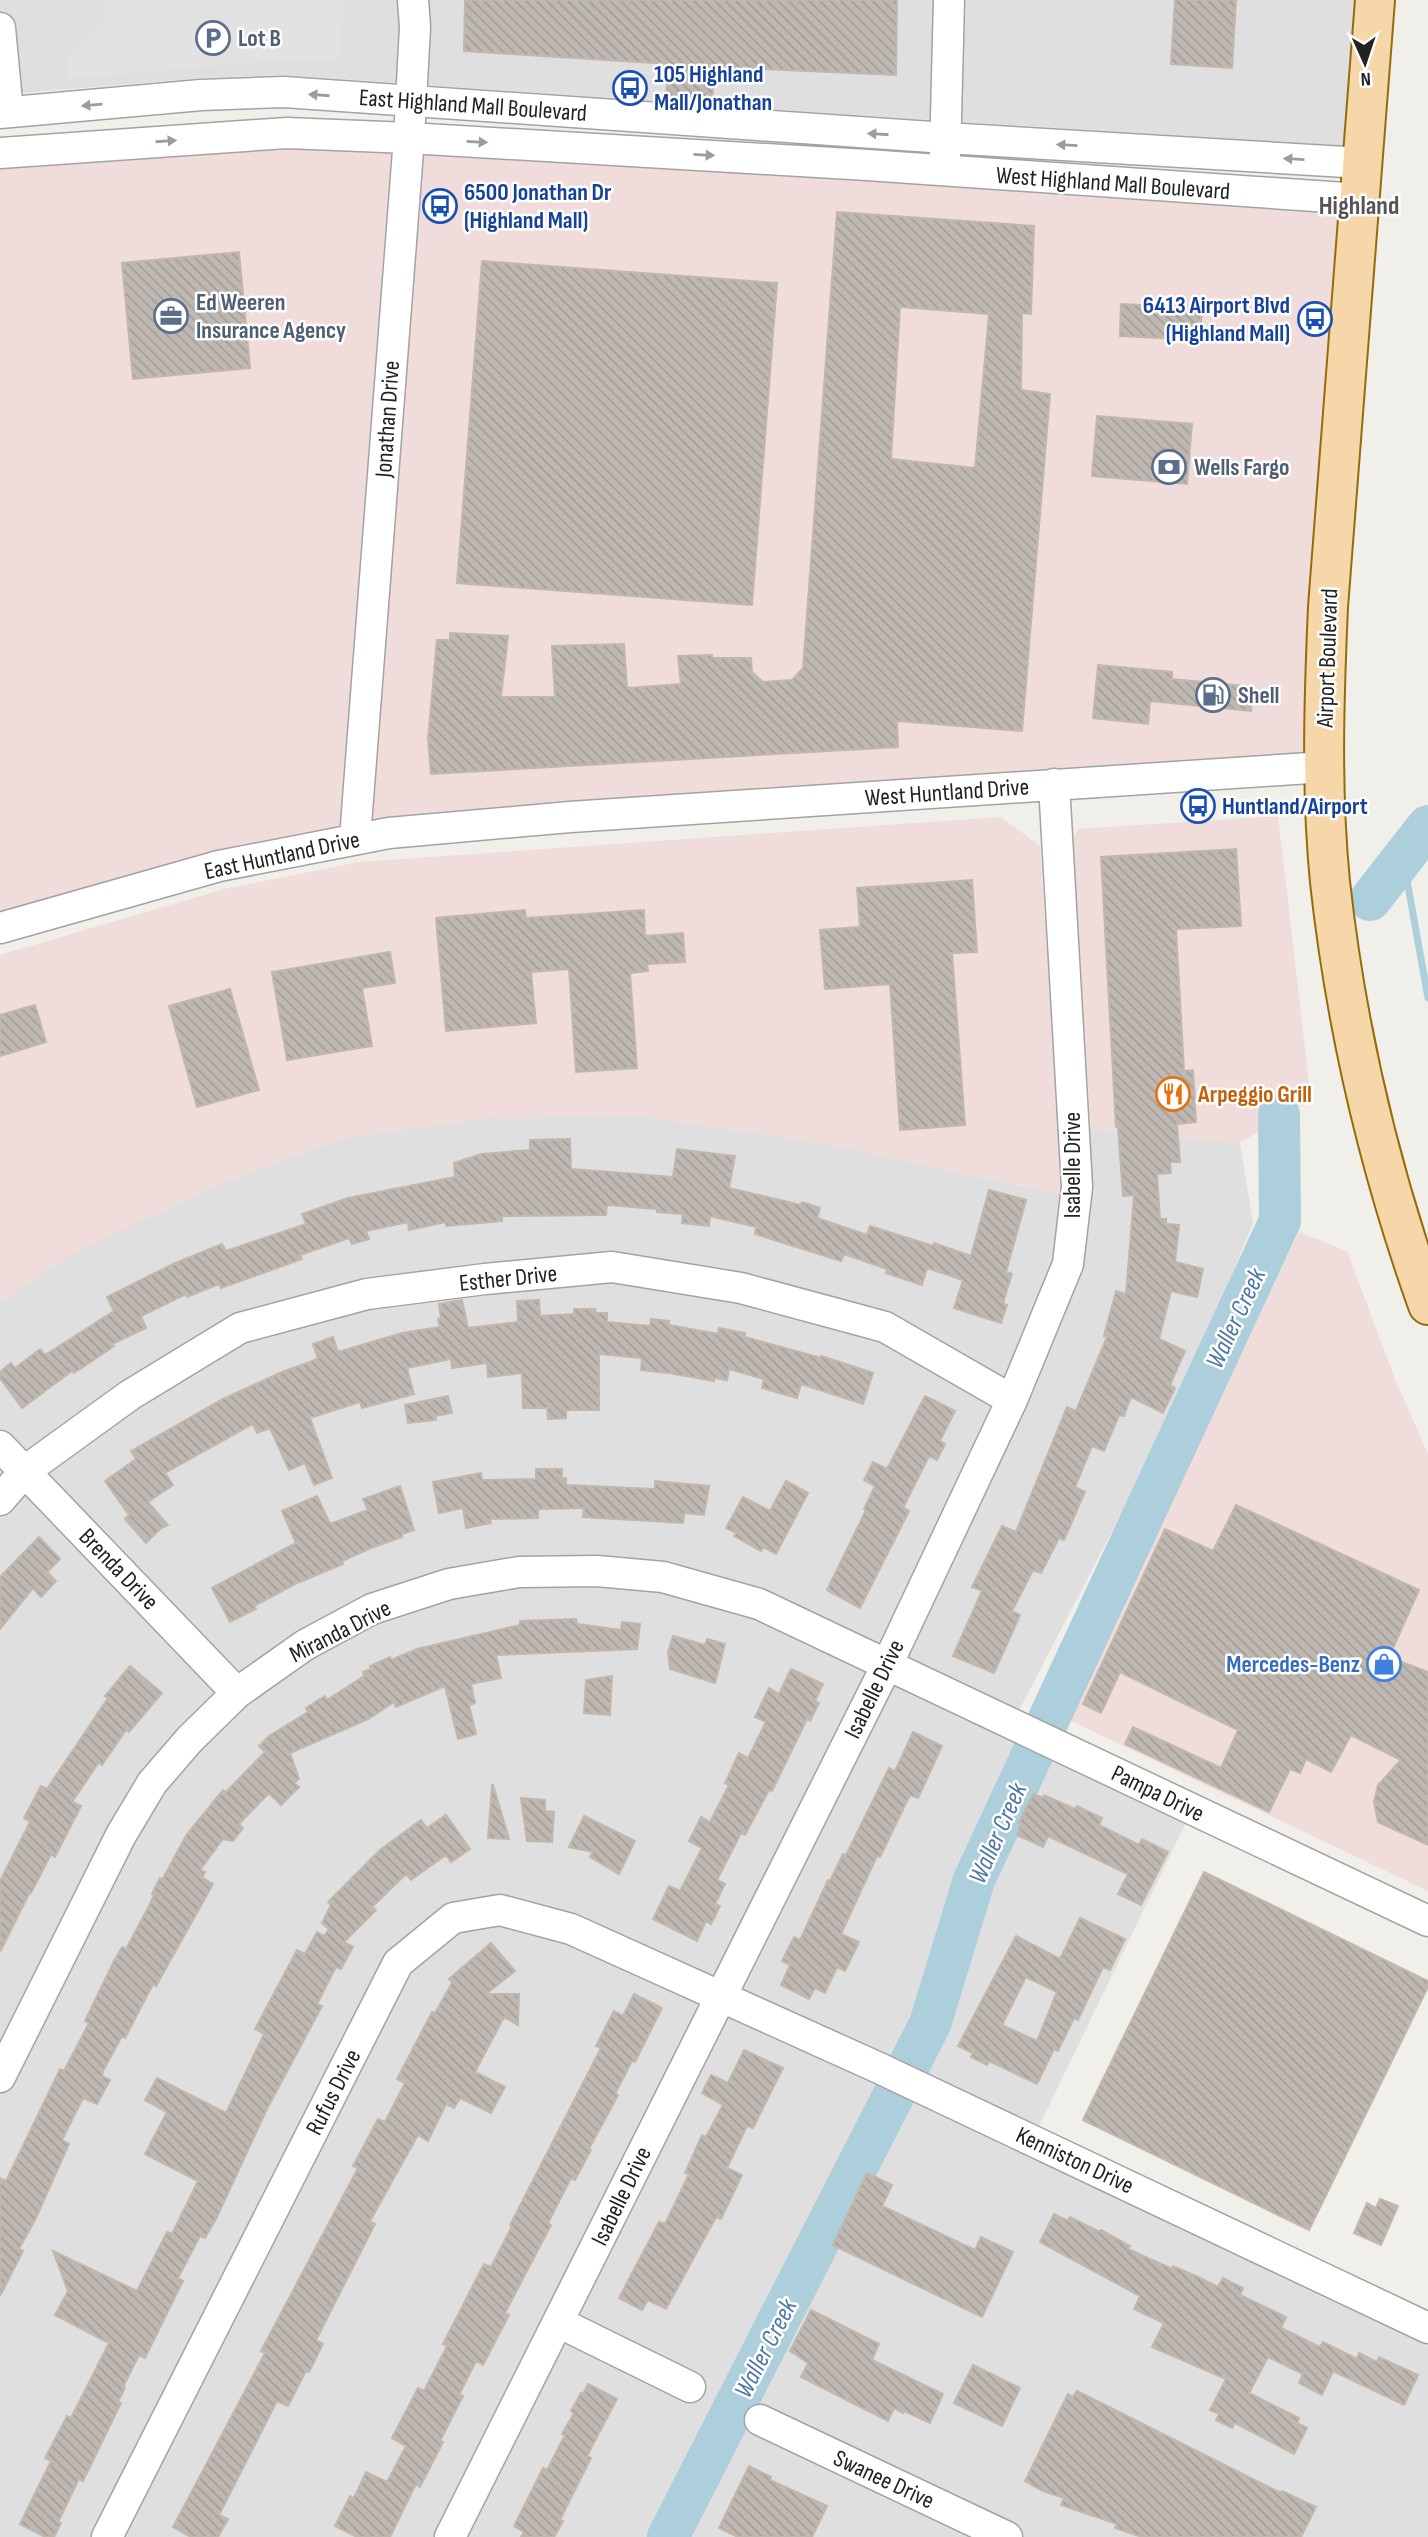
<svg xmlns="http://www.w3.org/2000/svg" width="1428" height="2537" viewBox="0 0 1428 2537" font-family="'Sofia Sans Condensed',sans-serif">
<defs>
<pattern id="building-back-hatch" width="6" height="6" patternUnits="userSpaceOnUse" patternTransform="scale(1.75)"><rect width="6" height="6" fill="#bfb8b2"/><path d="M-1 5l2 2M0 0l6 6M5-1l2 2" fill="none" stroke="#a49e99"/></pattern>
</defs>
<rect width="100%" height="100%" fill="#f1efe9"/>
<path fill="#e0dfdf" d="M0,0h1358l-11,146 -433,-27 -630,-44 -84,3 -200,17z
M640,1116l188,28 232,50 -1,-69 181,18 13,80 -70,171 -171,330 180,86 -166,343 402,190v194h-1428v-1235l66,-45 143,-69 135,-50 143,-20z"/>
<path fill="#f0dcda" d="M287,133l1072,66 -34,568 -936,66 -389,95v-775z
M1278,816l33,284 -71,43 -149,-14 -19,-287 6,-13z
M1001,817l39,29 19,279 2,69 -233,-50 -188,-28 -153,2 -143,20 -135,50 -143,69 -66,45v-347l224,-66 135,-27z
M1299,1232l48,19 49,131 32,72v437l-361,-172z"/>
<path fill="#e2e2e2" d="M102,0h244l-7,60h-55l-217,19 -2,-18 39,-44z"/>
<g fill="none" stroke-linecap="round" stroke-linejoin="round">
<path stroke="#adcfdb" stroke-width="7" d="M1403,858l25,140"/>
<path stroke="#adcfdb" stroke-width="42" d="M1370,900l58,-74
M668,2537l262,-513 44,-144 306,-659 -1,-106"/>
</g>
<path fill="url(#building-back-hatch)" stroke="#c2b7ac" stroke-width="2" fill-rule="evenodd" d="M465,0h432l-1,75 -180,-8 -4,32 -46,-4 3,-31 -205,-13z
M1175,0h61l-4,68 -61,-4z
M837,212l197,14 -3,88 -9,-1 -1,77 29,4 -28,337 -125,-10 1,26 -467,27 -3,-35 9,-99h13v-7l58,3 -7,61h54l-3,-51 72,-2 3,44 54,-4 -3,-28 34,-1v3h39l1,14 11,10 29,-2 11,-12zM900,307l89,7 -14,154 -84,-9z
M239,252l11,116 -117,11 -11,-116z
M482,261l295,22 -25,322 -295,-22z
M1121,304l81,4 -2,32 -80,-4z
M1097,416l95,8 -5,60 -95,-8z
M1098,665l74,7v7l81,8 -2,24 -101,-10 -2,23 -55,-6z
M1236,849l5,77 -65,3 8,142 9,-1 3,52 -19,2 3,38h-10l1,11 -14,1 3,45h6v5l13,1 -4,37 28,7 -6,28 -26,-6 -12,48 26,12 -15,34 5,3 -12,25 -32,-16 -7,19 -5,-1 -15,36 -12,-5 -17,41 10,5 -21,48 -5,-2 -18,35 -8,-3 -21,41 8,4 -26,58 -41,-17 29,-65 -10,-4 30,-61 14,6 51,-125 9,4 31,-74 -3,-1 12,-45 10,3 8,-99 -11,1 -5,-69h-2l-15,-270z
M972,880l5,72 -25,1 13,172 -65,5 -10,-146 -65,5 -5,-59 40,-3 -3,-39z
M525,910l1,8 118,-8 1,26 38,-3 2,29 -38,2 1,7 -18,2 7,95 -61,4 -7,-103 -38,3 5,51 -90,8 -10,-113z
M390,952l5,31 -33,5 10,58 -85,14 -15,-88z
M230,989l29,101 -62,17 -28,-101z
M35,1005l11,37 -46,14v-41z
M570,1139l1,30 102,8 4,-28 58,7 -6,32 72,17 1,-3 18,6 -3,10 50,17 3,-9 63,20 1,-3 37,13 18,-66 37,10 -20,72 6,2 -9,29 4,2 -6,18 -47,-15 9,-28 -36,-12 -5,17 -36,-12 1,-4 -43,-15 -3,7 -86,-27 1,-7 -46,-11 -1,10 -27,-3 1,-9 -26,-2v-3l-50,-4 -1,10 -104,1v5l-56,5v-4l-37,8 -1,-8 -42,9 3,8 -17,5 -3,-6 -49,17 2,4 -81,29 -2,-4 -32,13 -1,-3 -45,22 5,12 -34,16 2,2 -40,27 -2,-2 -50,37 -22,-30v-6l11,-9 4,5 25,-19 5,6 69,-44 -7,-14 66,-33 49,-20 4,7 80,-27 -4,-10 46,-16 107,-21 -1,-14 27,-9 49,-4v-10z
M462,1300l6,28 50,-6 -1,-21 22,-1 1,16 34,-2v-5h21l1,4h11v9l43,4 1,-7 18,2v4l49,9 1,-6 26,5v4l76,21v-2l52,17 -10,31 -62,-20 -4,14 -35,-10 2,-9 -35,-10 -2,11 -13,-2v3l-45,-8 -28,-3 1,-12 -43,-4v56h-33v8l-18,1 -1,-11h-24l-1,-35 -34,4 -1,-14 -35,5 -1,-9 -44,9 7,26 -52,14 -2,-6 -50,16 22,60 -18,7 -9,-22 -16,7 -19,-42 -13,5 -4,-9 -88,49 8,12 -25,17 20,23 -7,3 -15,15 -21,-24 4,-4 -24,-34 31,-22 -5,-8 92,-52 59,-27 36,-13 -5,-15 20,-7 5,15 64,-19 38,-6 -2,-8 3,-1 -2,-14z
M448,1396l4,17 -17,3 1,4 -28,3 -3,-18z
M925,1396l30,15 -15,30 5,3 -8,16 -8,-4 -26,52 6,3 -49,97 -33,-18 39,-80 -2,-1 11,-23 -11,-6 9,-18 14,7z
M536,1469h26v9h4v7l89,4v-8l54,5 -5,29 -20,-2 -1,10 -100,-6 1,-9 -46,1v9l-48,1 1,4 -25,5 -3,-20 -24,5 -6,-31 48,-9 1,7 54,-1z
M786,1481l22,12 -32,61 -13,-7 -2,4 -27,-15 2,-3 -10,-5 17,-31 27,14z
M400,1486l14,44 -12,4v3l-31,11 -29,13 1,3 -48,20 -41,22 2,3 -26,13 -18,-34 84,-45 -14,-32 35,-15 13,28 38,-14 -5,-11z
M1236,1505l183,85 -30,67 39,15v173l-50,-23 -4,-20 4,-17 23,-25 -50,-25 -20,37 -25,-13 -6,14 -10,-4 -21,43 -144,-68 8,-17 88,41 17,-38 -118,-58 -19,41 -18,-9 82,-175 48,22z
M39,1537l21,22 -13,13 9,9 -15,16 -8,-9 -33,41v-52z
M576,1619l1,5 44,6 1,-8 18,2 -3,25 -141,6 5,23 -30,6 4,19 -6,2 7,29 -18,5 -13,-53 -49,21 -2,-5 -26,17 -78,34 9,26 -5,4 5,4 -18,18 -12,-12 -30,31 4,4 -10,13 -10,-2 -23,31 5,2 -3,6 11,6 -57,102 -3,-2 -28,54 -3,-2 -19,35 -1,5 8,4 -13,24 -14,-6 -21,42 7,4 -33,74 -17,31 4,2 -23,45v-118l6,3 54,-112 4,2 25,-48 -4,-2 28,-58 9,-16 4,2 23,-43 5,-11 -2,-1 8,-16 2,2 25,-46 36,-44 3,2 39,-40 -6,-6 10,-10 39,-24 -2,-4 19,-12 2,4 37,-24 -1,-4 8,-3 -1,-3 20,-9 1,3 26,-11 103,-24v-4z
M673,1636l32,9 2,-6 18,5 -10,39 -45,-14 -2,-17z
M130,1666l32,27 -33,39 -3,-2 -24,35 -3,-3 -27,40 9,4 -26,51 -4,-3 -20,39 -1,-1 -30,60v-71l30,-59 -6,-4 17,-32 6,3 61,-91 -3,-2z
M791,1669l32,15 -8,17 4,2 -9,18 -3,-2 -35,72 -3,-1 -24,45 -4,-2 -24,47 8,4 -10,20 5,2 -9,18 -5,-3 -9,20 -44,-22 16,-33 11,5 22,-43 -13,-7 12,-24 9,5 19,-37 -4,-2 14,-30 9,5 18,-36 -11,-5 14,-29 10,6z
M612,1676l-2,39 -26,-2 2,-33z
M913,1732l29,14 -24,52 -8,-3 -30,62 -3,-1 -36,78 18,8 -14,29 -8,-4 -12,26 -10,-5 -6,11 -28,-14 9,-20 -8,-4 12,-24 6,3 28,-60 2,1 13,-27 3,1 43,-87 6,3z
M492,1785h1l16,54 -21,-1z
M1033,1794l10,4 1,-3 31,14 2,-3 25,12 -3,7 40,20 3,-6 26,13 -27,53 -23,-11 10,-20 -80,-38 -5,11 -26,-12 4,-11 -2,-1z
M521,1798l24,2v11l9,1 -2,30 -25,-1z
M446,1815l24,34 -19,13 -5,-7 -35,25 -5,-6 -34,33 4,3 -32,32 9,5 -12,22 -5,-2 -19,37 5,2 -56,105 -50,108 -11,19 -5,-2 -22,42 5,3 -38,77 -6,-3 -16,32 2,1 -7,14 3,1 -38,78 -4,-2 -21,43 3,1 -7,14h-9l-25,-13 31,-63 -6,-3 22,-42 4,2 38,-75 -54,-28 13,-24 -15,-40 84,40 30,-59 5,2 26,-53 -53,-27 22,-42 -22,-12 12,-22 69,35 38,-79 -9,-5 42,-79 8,4 12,-22 7,4 5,-7 -7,-6 9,-18 -3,-3 52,-52 41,-30 6,8z
M584,1816l51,25 -16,33 -29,-17 3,-5 -24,-5z
M1204,1872l224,109v6l-119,243 -226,-110z
M1080,1918l45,21 -15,31 -7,-3 -25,53 -4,-2 -16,33 -4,-2 -17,35 -48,-23 -2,4 -16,-8 2,-4 -15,-7 58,-110 44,23zM1026,1977l31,15 -20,49 -35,-16z
M491,1943l24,28 -29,23h33l-1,31 -14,-8 -29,55 30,15 -14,26 -31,-15 -6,10 -8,-4 -18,37 -10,-6 -48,86 5,3 -59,116 7,4 -14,28 -3,-1 -18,35 -11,-5 -58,114 9,4 -10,18h-27l-18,-10 92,-174 -4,-2 97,-183 -5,-2 25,-47 7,3 20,-39 -8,-4 35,-67 3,1 17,-30 -3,-4z
M634,1994l28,14 -27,54 -3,-1 -17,33 3,1 -29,54 2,1 -16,30 -4,-2 -23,45 3,2 -46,88 4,2 -26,50 -7,-4 -17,34 4,1 -23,45 3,1 -23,45 -4,-3 -26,53h-33l-22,-11 15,-30 4,2 12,-26 21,10 19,-36 -14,-8 26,-50 6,3 23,-45 -4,-2 41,-80 7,3 21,-41 -2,-1 91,-177 -5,-2 18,-35 9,5z
M744,2050l39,18 -30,60 -6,-2 -20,42 15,7 -21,44 -5,-2 -50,92 -18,-9 -6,10 -23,-12 40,-76 6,2 24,-50 -4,-1 17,-38 4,2 17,-32 -21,-12 9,-18 17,8z
M867,2173l25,12 -10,21 93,44 6,-13 32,15 -31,65 -149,-72z
M1380,2199l18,7 -17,39 -27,-12 13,-30 9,5z
M1054,2214l14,7 2,-4 30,15 1,-2 29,16 -2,3 44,20 1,-3 23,10 22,11 5,-9 20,10 -3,7 46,22 -5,11 39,19 3,-5 34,17 2,-6 18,9 2,-5 39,18 -14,30 -71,-34 -11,24 -23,-12 4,-9 -35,-17 -19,36 50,25 -2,5 10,5 -13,26 -59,-31 -3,5 -16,-8 3,-6 -9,-4 16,-31 -74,-32 12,-24 -30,-14 6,-13 -100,-54z
M811,2310l68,34 -7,16 71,34 -13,29 -26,-12 -1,2 -9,-5 -6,13 -87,-44 7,-14 -18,-12z
M973,2365l47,23 -18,38 -48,-23z
M588,2384l29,15 -30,57 4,2 -31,62 3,1 -9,16h-33l3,-5 -10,-6 29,-58 4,2 18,-35 -3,-1 12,-21 -3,-2 10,-18 2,1z
M1077,2391l204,102 1,-2 34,16 -15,30h-159l-27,-9 2,-4 -56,-19 3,-7 -21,-7 -18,-10 43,-87 5,3z
M749,2466l22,11 -1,3 57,26 -15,31h-74l-19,-9z"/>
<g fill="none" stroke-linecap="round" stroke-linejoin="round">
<g stroke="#a3a3a3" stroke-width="33">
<path id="minor" d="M0,28l8,84
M0,113l201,-18 83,-3 662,46 416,25
M0,153l287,-20 122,5 458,27 492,34
M945,157l4,-157
M355,838l54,-700 6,-111 -2,-27
M0,928l219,-62 170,-33 181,-16 755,-50
M0,1446l237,247
M0,1500l25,-29 105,-76 110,-67 127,-34 118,-15 127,-12 129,21 144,39 127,73
M0,2077l121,-242 31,-52 38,-44 47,-46 68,-48 67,-36 77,-25 70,-12 78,-1 66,6 96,27 669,317
M558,2322l132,65
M760,2420l247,117
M107,2537l291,-574 55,-45 47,-8 71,19 308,139 549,260
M450,2537l438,-874 124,-263 56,-136 9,-77 -23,-403"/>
</g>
<g stroke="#956c0a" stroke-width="42">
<path id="major" d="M1375,0l-47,607c-4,91 -7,184 2,275 16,145 49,286 98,423"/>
</g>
<use href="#minor" stroke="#fff" stroke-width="30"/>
<use href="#major" stroke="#f6d7a9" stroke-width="38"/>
</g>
<defs><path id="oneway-solid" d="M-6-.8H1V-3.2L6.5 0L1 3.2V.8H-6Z" transform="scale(1.75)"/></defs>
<g fill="#9c9c9c">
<use href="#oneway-solid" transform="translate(319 95) rotate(-176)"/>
<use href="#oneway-solid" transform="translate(92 105) rotate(175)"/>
<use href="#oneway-solid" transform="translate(878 134) rotate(-176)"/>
<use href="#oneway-solid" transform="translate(166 141) rotate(-4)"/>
<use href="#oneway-solid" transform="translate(477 142) rotate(3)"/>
<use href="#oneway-solid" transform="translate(1067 145) rotate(-177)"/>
<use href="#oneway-solid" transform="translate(704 155) rotate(3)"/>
<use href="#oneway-solid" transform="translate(1294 159) rotate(-177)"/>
</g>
<defs>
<g id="parking-ring" transform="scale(1.75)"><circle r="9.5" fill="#fff" stroke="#5c6f8a" stroke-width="1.5"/><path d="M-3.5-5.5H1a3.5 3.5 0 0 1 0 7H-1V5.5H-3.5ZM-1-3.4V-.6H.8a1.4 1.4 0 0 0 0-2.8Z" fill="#5c6f8a"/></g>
<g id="bus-ring" transform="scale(1.75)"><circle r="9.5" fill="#fff" stroke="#1a4fb4" stroke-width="1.5"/><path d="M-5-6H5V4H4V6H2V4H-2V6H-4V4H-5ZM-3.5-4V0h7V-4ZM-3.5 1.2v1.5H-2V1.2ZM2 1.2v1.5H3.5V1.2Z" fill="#1a4fb4"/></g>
<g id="office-ring" transform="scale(1.75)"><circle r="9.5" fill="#fff" stroke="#5c6f8a" stroke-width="1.5"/><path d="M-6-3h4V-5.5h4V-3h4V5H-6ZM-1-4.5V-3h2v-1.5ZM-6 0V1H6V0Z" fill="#5c6f8a"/></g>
<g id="bank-ring" transform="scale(1.75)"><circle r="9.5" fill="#fff" stroke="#5c6f8a" stroke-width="1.5"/><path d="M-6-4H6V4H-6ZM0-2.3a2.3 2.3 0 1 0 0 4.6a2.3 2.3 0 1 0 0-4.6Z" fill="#5c6f8a"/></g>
<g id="fuel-ring" transform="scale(1.75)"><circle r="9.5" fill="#fff" stroke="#5c6f8a" stroke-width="1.5"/><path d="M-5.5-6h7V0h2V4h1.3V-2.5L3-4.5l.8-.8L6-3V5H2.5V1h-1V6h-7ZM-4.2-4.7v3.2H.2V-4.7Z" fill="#5c6f8a"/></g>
<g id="restaurant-ring" transform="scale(1.75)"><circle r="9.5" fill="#fff" stroke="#e8710a" stroke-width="1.5"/><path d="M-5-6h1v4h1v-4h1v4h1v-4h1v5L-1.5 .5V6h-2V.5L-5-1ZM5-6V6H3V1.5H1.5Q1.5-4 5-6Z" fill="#e8710a"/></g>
<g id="shop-ring" transform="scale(1.75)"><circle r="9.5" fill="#fff" stroke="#3f7fe0" stroke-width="1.5"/><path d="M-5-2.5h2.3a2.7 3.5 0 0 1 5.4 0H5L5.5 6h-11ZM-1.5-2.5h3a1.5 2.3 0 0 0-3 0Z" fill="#3f7fe0"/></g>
</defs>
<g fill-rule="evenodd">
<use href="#parking-ring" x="213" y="38"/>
<use href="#bus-ring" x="630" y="88"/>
<use href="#bus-ring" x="440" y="206"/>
<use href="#office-ring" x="171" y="316"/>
<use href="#bus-ring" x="1315" y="319"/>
<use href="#bank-ring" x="1169" y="467"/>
<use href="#fuel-ring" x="1213" y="695"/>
<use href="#bus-ring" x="1198" y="806"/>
<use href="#restaurant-ring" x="1173" y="1094"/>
<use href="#shop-ring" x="1384" y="1664"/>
</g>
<g text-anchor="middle" stroke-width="5" stroke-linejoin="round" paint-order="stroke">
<g font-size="24" font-weight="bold" fill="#4e5e75" stroke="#fff" text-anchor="start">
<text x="238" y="46">Lot B</text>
<text x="196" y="310">Ed Weeren<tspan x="196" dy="28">Insurance Agency</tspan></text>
<text x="1194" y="475">Wells Fargo</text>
<text x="1238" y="703">Shell</text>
</g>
<g font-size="24" font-weight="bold" fill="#164399" stroke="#fff" text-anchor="start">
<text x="654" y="82">105 Highland<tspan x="654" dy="28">Mall/Jonathan</tspan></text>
<text x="464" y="200">6500 Jonathan Dr<tspan x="464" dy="28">(Highland Mall)</tspan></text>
<text x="1290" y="313" text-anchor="end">6413 Airport Blvd<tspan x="1290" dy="28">(Highland Mall)</tspan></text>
<text x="1222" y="814">Huntland/Airport</text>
</g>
<g font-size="24" fill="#222" stroke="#fff">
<text transform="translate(473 105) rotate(4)" y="8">East Highland Mall Boulevard</text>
<text transform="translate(1113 183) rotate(4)" y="8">West Highland Mall Boulevard</text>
<text transform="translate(387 419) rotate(-86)" y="8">Jonathan Drive</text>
<text transform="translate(1327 658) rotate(-88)" y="8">Airport Boulevard</text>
<text transform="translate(947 792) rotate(-4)" y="8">West Huntland Drive</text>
<text transform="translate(282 855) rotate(-12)" y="8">East Huntland Drive</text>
<text transform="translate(1072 1165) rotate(-90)" y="8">Isabelle Drive</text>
<text transform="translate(508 1278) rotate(-6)" y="8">Esther Drive</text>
<text transform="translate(119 1569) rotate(46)" y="8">Brenda Drive</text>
<text transform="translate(340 1631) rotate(-27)" y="8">Miranda Drive</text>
<text transform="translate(874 1689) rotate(-64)" y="8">Isabelle Drive</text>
<text transform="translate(1158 1793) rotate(26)" y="8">Pampa Drive</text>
<text transform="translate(333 2092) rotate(-63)" y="8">Rufus Drive</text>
<text transform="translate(1075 2160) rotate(25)" y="8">Kenniston Drive</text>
<text transform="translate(621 2196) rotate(-64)" y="8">Isabelle Drive</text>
<text transform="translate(884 2479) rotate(25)" y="8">Swanee Drive</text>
</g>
<g font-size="24" font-weight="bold" fill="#c56008" stroke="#fff" text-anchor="start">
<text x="1198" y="1102">Arpeggio Grill</text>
</g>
<g font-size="24" font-weight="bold" fill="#366cbe" stroke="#fff" text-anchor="end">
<text x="1360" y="1672">Mercedes-Benz</text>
</g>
<g font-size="26" font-weight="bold" fill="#555" stroke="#fff">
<text x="1359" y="214">Highland</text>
</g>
<g font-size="26" font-style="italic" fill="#5078a4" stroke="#fff">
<text transform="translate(1235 1318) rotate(-65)" y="9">Waller Creek</text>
<text transform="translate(997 1833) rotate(-66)" y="9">Waller Creek</text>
<text transform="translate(765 2348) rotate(-63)" y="9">Waller Creek</text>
</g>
</g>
<g transform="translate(1365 63) rotate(177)" stroke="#ffffff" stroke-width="5" paint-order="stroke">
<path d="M0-5L12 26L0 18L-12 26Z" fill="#222222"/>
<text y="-10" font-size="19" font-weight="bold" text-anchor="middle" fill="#222222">N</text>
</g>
</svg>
